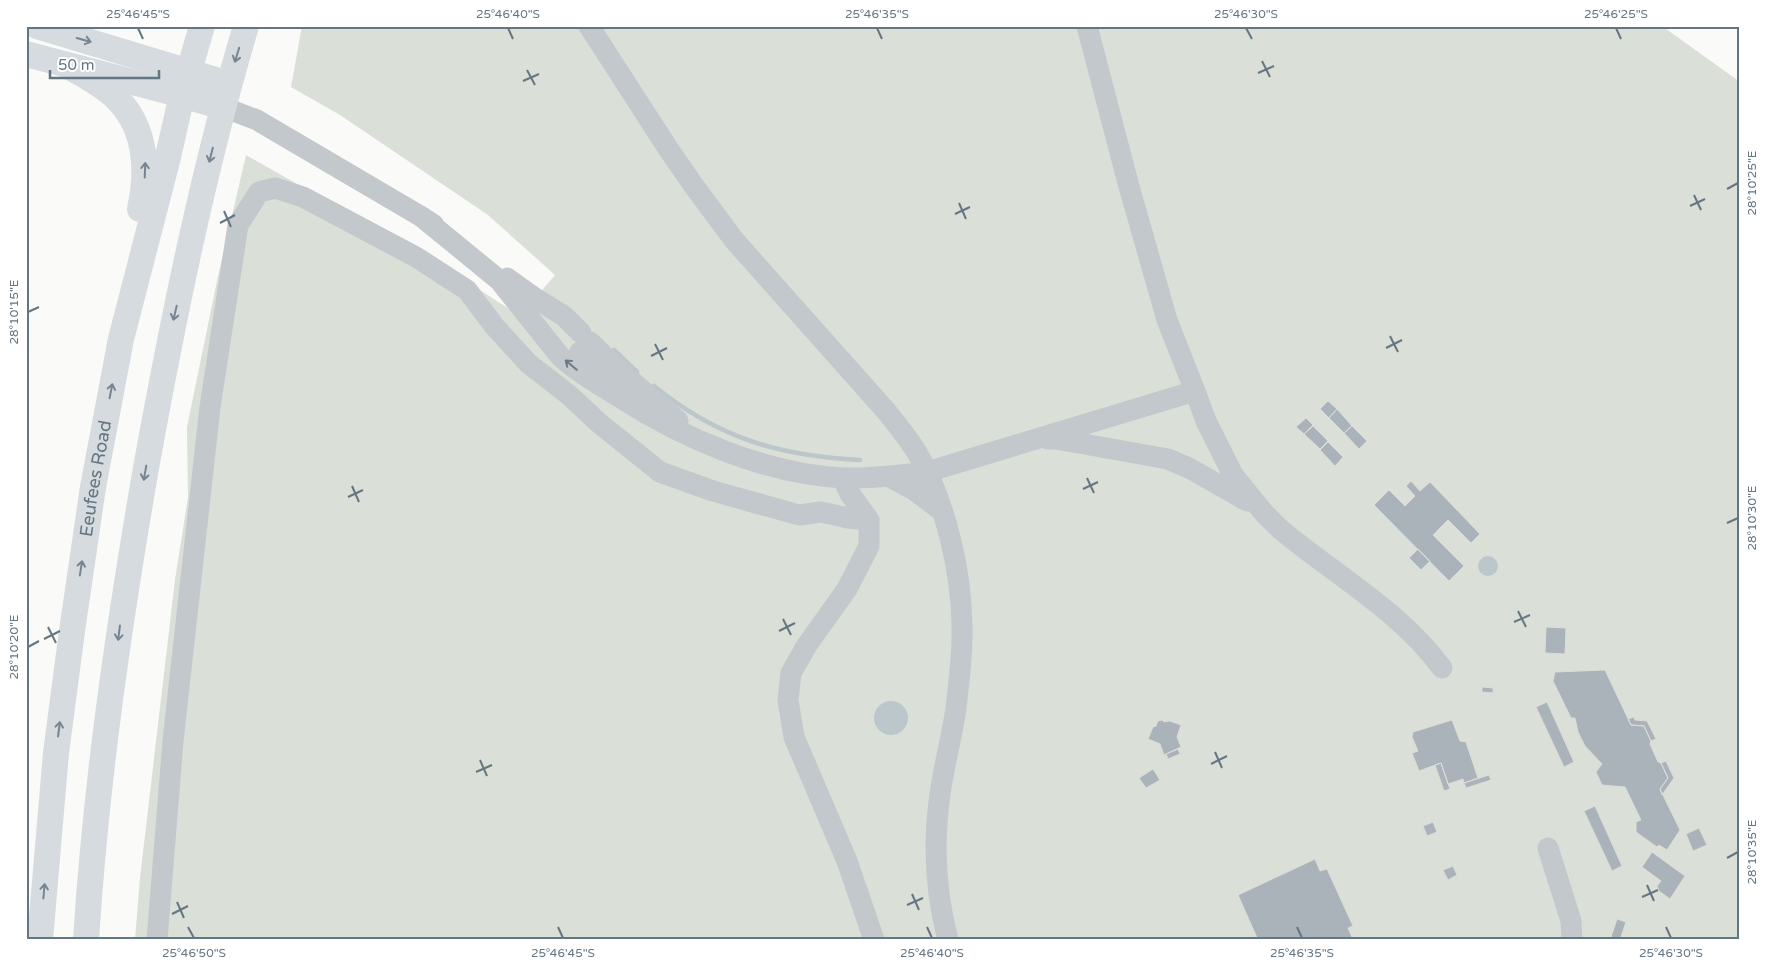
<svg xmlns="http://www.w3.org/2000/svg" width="1766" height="966" viewBox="0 0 1766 966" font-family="'Varela Round',sans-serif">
<rect width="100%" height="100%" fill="#fafaf8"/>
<path fill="#dadfd7" d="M302,26h1360l78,56v858h-1605l5,-62 35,-298 13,-83 -1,-70 31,-151 28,-121 209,119 65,42 35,-41 -67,-60 -148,-100 -49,-28z"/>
<path fill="#bbc7cb" d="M1478 566a10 10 0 1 1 20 0a10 10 0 1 1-20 0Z
M874 718a17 17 0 1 1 34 0a17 17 0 1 1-34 0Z"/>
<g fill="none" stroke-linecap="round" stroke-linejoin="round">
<path stroke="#bbc7cb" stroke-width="4.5" d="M614,350l23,22
M654,386c64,52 125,70 206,74"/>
</g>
<path fill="#aab3b9" stroke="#dcdcda" d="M1328,401l9,8 -8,9 -9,-9z
M1337,409l15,17 -8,7 -15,-15z
M1306,418l7,7 -9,9 -8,-7z
M1313,426l15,15 -8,8 -16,-15z
M1352,426l15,15 -8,8 -15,-16z
M1328,442l15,15 -8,9 -15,-16z
M1411,481l9,10 10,-9 50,52 -9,9 -23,-23 -15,15 31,31 -15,15 -75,-76 15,-15 16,16 10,-10 -9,-10z
M1418,549l12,12 -9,9 -12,-12z
M1546,627l20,1 -1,26 -20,-1z
M1605,670l26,55 13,1 7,15 -1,3 8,18 3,1 7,15 -8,11 20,41 -13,20 -8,-5 -2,2 -21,-15v-10l5,-2 -16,-33 -23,-2 -6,-13 6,-8 -17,-18 -7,-14 -3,-14h-4l-18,-37 2,-9z
M1482,687l11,1v5l-11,-1z
M1547,702l27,60 -10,5 -28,-60z
M1634,717l1,3 12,1 9,18 -5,2 -7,-15 -13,-1 -3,-6z
M1162,720l2,2 6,-1 11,4 -4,12 4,10 -17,8 -4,-11 -12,-5 5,-12 3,-1 2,-5z
M1452,720l8,21 6,1 12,36 -14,5 -1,-4 -15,5 -7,-21 -22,8 -7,-18 6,-2 -6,-14 1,-5z
M1178,749l2,5 -12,5 -2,-5z
M1666,761l8,17 -12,17 -2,-6 8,-11 -7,-15z
M1441,763l9,26 -6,2 -9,-26z
M1153,769l7,11 -14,8 -7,-10z
M1489,775l2,5 -25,8 -2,-5z
M1595,806l27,60 -10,5 -28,-60z
M1433,822l4,10 -10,4 -4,-10z
M1699,828l8,17 -14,6 -7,-17z
M1652,852l33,24 -15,23 -11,-8 -2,-5 4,-5 -19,-14z
M1315,859l5,12 7,-2 26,57 -5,2 4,9 -5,3h-89l-20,-45z
M1453,866l4,9 -9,5 -5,-10z
M1617,919l9,3 -6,18h-10z"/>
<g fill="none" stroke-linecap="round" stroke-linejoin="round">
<path stroke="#c3c8cc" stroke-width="21" d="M589,26l80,124 25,36 40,54 153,172c12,15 24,29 33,46 26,48 41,112 42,167 1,28 -3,56 -6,83 -4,29 -12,57 -16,86 -7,49 -5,97 8,146
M1087,26l41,157 39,137 28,71 11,30 27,54 31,38 16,16c55,46 119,81 162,139
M223,107l34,13 165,97 12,8
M422,217l77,63 61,76c18,17 39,28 59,41 65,42 147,77 224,81 29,1 56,-3 84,-6l268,-81
M507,278l28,20 29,18 17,17
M590,342l24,24 64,55
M580,352l30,26
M1048,439h8l112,20 23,10 56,32
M888,476l26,14 28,21
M843,478l7,16 19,26v26l-22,43 -40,56 -16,28 -3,27 6,37 53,124 27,79
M1548,848l23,73 1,19
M157,940l16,-199 37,-334 28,-182 21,-33 16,-4 28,9 113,60 51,33 28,37 34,37 40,31 30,28 61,49 53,19 86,24 22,-3 27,6 21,2"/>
<g stroke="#d6dbdf" stroke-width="26">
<path d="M37,26l192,58"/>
<path d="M26,54l156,41 41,12"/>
<path d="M68,66c16,9 32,17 45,29 33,29 36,74 27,114"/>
<path id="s1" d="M40,940l16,-187 16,-122 21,-144 28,-148 46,-178 15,-66 20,-69"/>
<path d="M86,940c10,-159 33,-316 60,-472 27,-149 57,-297 100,-442"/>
</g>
</g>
<defs><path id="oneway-shaft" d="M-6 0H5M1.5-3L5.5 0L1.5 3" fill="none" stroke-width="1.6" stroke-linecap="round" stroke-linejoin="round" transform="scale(1.25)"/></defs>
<g stroke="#768591">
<use href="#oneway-shaft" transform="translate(84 40) rotate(16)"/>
<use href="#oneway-shaft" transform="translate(237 55) rotate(107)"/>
<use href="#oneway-shaft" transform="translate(211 155) rotate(104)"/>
<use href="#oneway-shaft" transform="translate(145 170) rotate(-88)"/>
<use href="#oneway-shaft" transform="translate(175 313) rotate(103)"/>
<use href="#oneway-shaft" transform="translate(111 391) rotate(-79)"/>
<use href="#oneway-shaft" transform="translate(145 473) rotate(100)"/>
<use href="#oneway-shaft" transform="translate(81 568) rotate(-81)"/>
<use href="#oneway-shaft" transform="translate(119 633) rotate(97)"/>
<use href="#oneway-shaft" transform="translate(59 729) rotate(-83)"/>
<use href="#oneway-shaft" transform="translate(44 891) rotate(-85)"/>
</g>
<use stroke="#6a7a87" href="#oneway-shaft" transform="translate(571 365) rotate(-140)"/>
<path fill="none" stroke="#657683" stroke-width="2" d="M138,28l5,11M508,28l5,11M877,28l5,11M1246,28l6,11M1616,28l5,11M1262,61l8,16M527,70l8,15M1258,73l16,-7M523,81l16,-7M1727,189l11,-6M1694,195l7,15M959,203l7,16M1690,206l15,-7M224,211l7,16M955,214l15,-7M220,223l15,-8M28,312l11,-5M1390,336l8,16M655,344l8,16M1386,348l16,-8M651,356l16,-8M1087,478l7,15M352,486l7,16M1083,489l15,-7M348,497l15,-7M1727,523l11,-5M1518,611l8,16M783,619l8,16M1514,622l16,-7M48,627l8,16M779,631l16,-8M44,639l16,-8M28,647l11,-6M1215,752l7,16M480,760l7,16M1211,764l16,-8M476,772l16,-7M1727,858l11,-6M1647,885l7,16M912,894l7,16M1642,897l16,-7M177,902l7,16M907,905l16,-7M172,914l16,-8M188,927l6,11M558,927l5,11M927,927l5,11M1297,927l5,11M1666,927l5,11"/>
<g text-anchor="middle" stroke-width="5" stroke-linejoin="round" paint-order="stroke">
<g font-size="18" fill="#657683" stroke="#fff">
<text dy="6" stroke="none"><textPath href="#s1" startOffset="465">Eeufees Road</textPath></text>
</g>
</g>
<rect width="1766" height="966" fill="none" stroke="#ffffff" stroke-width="55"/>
<path d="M50 70v8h109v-8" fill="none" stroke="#657683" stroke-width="2.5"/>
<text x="58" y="70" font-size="15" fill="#657683" stroke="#ffffff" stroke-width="4" paint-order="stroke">50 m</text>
<rect x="28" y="28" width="1710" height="910" fill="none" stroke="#657683" stroke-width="2"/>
<g font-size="12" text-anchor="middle" fill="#657683">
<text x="138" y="18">25°46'45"S</text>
<text x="508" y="18">25°46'40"S</text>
<text x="877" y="18">25°46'35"S</text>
<text x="1246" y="18">25°46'30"S</text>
<text x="1616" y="18">25°46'25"S</text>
<text transform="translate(1752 183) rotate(-90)" y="4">28°10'25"E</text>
<text transform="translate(14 312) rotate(-90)" y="4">28°10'15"E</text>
<text transform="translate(1752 518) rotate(-90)" y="4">28°10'30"E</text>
<text transform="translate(14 647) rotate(-90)" y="4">28°10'20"E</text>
<text transform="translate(1752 852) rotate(-90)" y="4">28°10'35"E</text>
<text x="194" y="957">25°46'50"S</text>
<text x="563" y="957">25°46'45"S</text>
<text x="932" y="957">25°46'40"S</text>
<text x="1302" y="957">25°46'35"S</text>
<text x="1671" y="957">25°46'30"S</text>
</g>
</svg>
